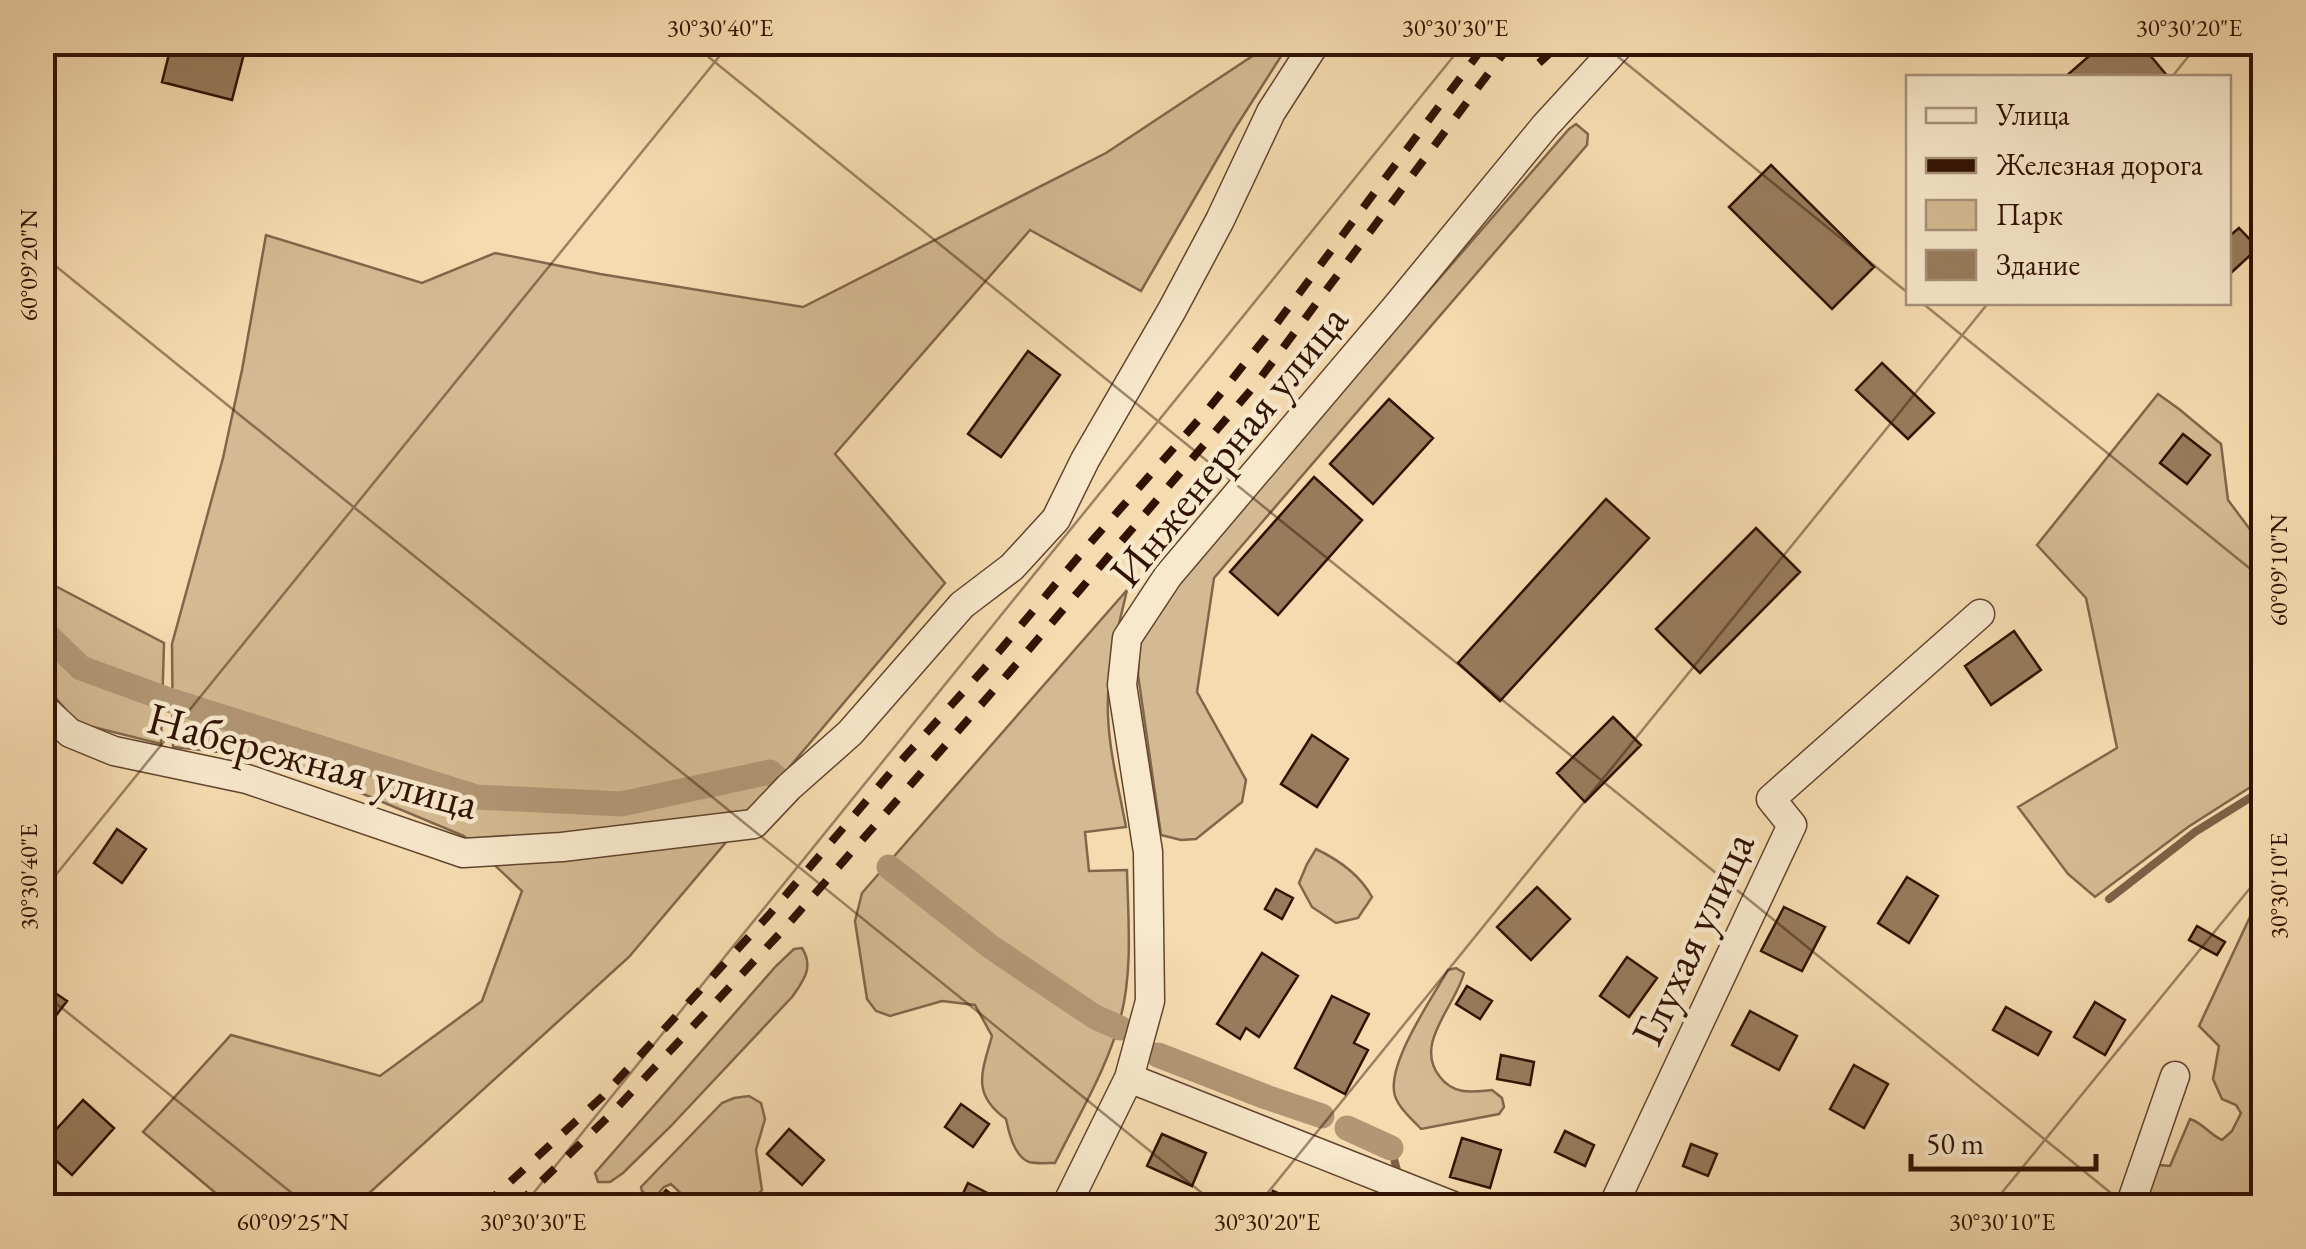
<svg xmlns="http://www.w3.org/2000/svg" width="2306" height="1249" viewBox="0 0 2306 1249" font-family="'EB Garamond',serif">
<rect width="100%" height="100%" fill="#f5dcb0"/>
<filter id="stains"><feTurbulence type="fractalNoise" baseFrequency=".002" numOctaves="4"/><feColorMatrix values="0 0 0 0 .2 0 0 0 0 .09 0 0 0 0 .02 0 0 0 .5 -.17"/></filter>
<radialGradient id="worn" r=".72"><stop offset=".6" stop-color="#630" stop-opacity="0"/><stop offset="1" stop-color="#630" stop-opacity=".3"/></radialGradient>
<path fill="#d4ba92" stroke="#82664a" stroke-width="2.5" d="M1285,50l-51,80 -93,161 -111,-61 -195,224 110,129 -316,374 -274,249h-124l-88,-74 88,-97 149,41 102,-75 40,-110 -58,-55 -151,-63 -76,-19 -64,-7 -1,-103 51,-186 19,-88 24,-135 156,48 73,-30 105,21 203,33 303,-154 151,-100z
M1576,124l12,10 -1,11 -373,433 -17,114 49,88 -4,22 -46,37 -15,1 -20,-5 -23,-160 1,-38 37,-55 393,-453z
M2158,394l21,15 42,35 7,56 35,47v232l-75,48 -93,70 -27,-23 -50,-67 99,-59 -31,-150 -49,-53z
M42,579l122,64 -3,101 -84,-21 -34,-40z
M1127,590c-8,35 -18,70 -19,106 -2,44 10,88 18,131l-41,5 4,39 38,-1c1,47 6,99 -6,146 -13,52 -43,100 -66,147 -7,0 -19,1 -26,-1 -15,-6 -20,-29 -23,-43 -35,-25 -24,-47 -14,-83l-17,-31 -33,-4 -52,15 -14,-5 -9,-12 -12,-78 7,-28z
M1316,849c23,11 44,26 56,48l-14,21 -22,5 -24,-16 -13,-24 8,-19z
M2263,889v317h-125l13,-32 9,-9 10,1 20,-47c13,4 20,16 32,21l10,-9 9,-18 -5,-8 -14,-6 -9,-20 6,-33 -20,-20z
M802,948c12,19 2,32 -10,49l-122,130 -47,46 -13,9h-12l-3,-9 181,-207 18,-17z
M1456,968l8,5c-9,34 -51,71 -24,104 14,18 31,15 52,13l10,8 2,9 -5,7 -78,15c-9,-10 -26,-24 -27,-38 -4,-32 38,-93 54,-121z
M749,1096l12,7 4,16 -9,31 6,40 -15,16h-53l-23,-22 -7,3 -7,8 -9,2 -6,-6 -1,-4 81,-84 12,-5z"/>
<g fill="none" stroke-linecap="round" stroke-linejoin="round">
<path stroke="#7e6247" stroke-width="8" d="M2109,899l86,-67 69,-43
M1391,1148l6,22"/>
<path stroke="#b29775" stroke-width="25" d="M42,630l39,38 88,32 307,97 145,7 149,-32 9,8
M889,867l102,80 104,70 25,11
M1158,1055l108,42 56,19
M1347,1128l44,20"/>
</g>
<path fill="#977b5c" stroke="#311202" stroke-width="2.5" d="M172,42h75l-15,58 -70,-18z
M2105,42h34l30,36h-105z
M1771,165l103,102 -42,42 -103,-102z
M2239,228l19,20 -26,24 -4,-4v-31z
M1028,351l32,24 -59,82 -33,-23z
M1882,363l52,50 -26,26 -52,-49z
M1389,399l44,39 -60,66 -43,-40z
M2183,434l27,21 -23,29 -27,-21z
M1314,477l48,43 -84,95 -48,-43z
M1606,499l43,39 -149,163 -42,-38z
M1756,528l44,44 -100,101 -44,-44z
M2014,631l27,39 -50,35 -26,-39z
M1613,717l28,28 -56,57 -28,-29z
M1312,735l36,24 -31,48 -36,-23z
M117,829l29,20 -24,34 -28,-20z
M1907,877l31,19 -29,47 -31,-20z
M1537,887l33,32 -39,41 -34,-33z
M1276,889l17,9 -11,21 -17,-10z
M1784,907l41,20 -23,44 -41,-20z
M2197,926l28,16 -8,13 -28,-15z
M1262,953l36,23 -39,61 -13,-9 -6,11 -23,-15z
M1627,957l30,21 -28,39 -29,-21z
M42,984l25,17 -25,33z
M1467,986l25,15 -12,18 -24,-15z
M1332,996l37,18 -15,29 14,7 -23,44 -50,-26z
M2095,1002l30,18 -20,35 -31,-18z
M2006,1007l45,25 -13,23 -45,-25z
M1750,1011l47,25 -18,34 -47,-25z
M1501,1055l33,7 -4,23 -33,-6z
M1854,1065l34,19 -24,44 -34,-19z
M83,1100l31,28 -42,47 -30,-27v-3z
M961,1104l28,20 -16,23 -28,-20z
M789,1129l35,31 -22,25 -35,-31z
M1565,1131l29,14 -9,21 -30,-14z
M1162,1134l44,19 -14,33 -45,-20z
M1462,1138l39,12 -11,38 -40,-11z
M1691,1144l26,10 -9,22 -25,-10z
M968,1183l35,18 -3,5h-43z
M666,1190l20,16h-26l-5,-3z
M1273,1191l34,15h-41z"/>
<g fill="none" stroke-linecap="round" stroke-linejoin="round">
<g stroke="#62442e" stroke-width="31">
<path id="street" d="M42,707l28,26 44,18 133,28 216,74 99,-6 192,-23 35,-37 61,-54 112,-128 50,-38 44,-48 29,-59 87,-150 48,-90 51,-108 45,-70
M1129,1078l324,128
M1066,1206l63,-128 21,-77 -2,-149 -26,-167 5,-47 41,-62 229,-270 148,-180 77,-84
M1613,1206l179,-381 -21,-26 209,-185
M2130,1206l45,-130"/>
</g>
<use href="#street" stroke="#f8e8cc" stroke-width="28"/>
<path stroke="#311202" stroke-width="8" stroke-dasharray="18 18" stroke-linecap="butt" d="M1539,63l23,-21
M484,1206l118,-109 166,-181 123,-144 100,-111 100,-119 118,-134 65,-81 213,-285
M516,1206l96,-93 171,-183 225,-256 248,-290 256,-342"/>
</g>
<path fill="none" stroke="#311202" stroke-width="2.5" stroke-opacity="0.45" d="M690,42l1437,1164M1600,42l308,251M2171,78l29,-36M42,255l1176,951M1921,302l343,278M42,892l689,-850M42,992l266,214M523,1206l942,-1164M1257,1206l732,-904M1991,1206l273,-335"/>
<g text-anchor="middle" stroke-width="9" stroke-linejoin="round" paint-order="stroke">
<g font-size="45" fill="#311202" stroke="#f8e8cc">
<text transform="translate(1228 445) rotate(-51)" y="16">Инженерная улица</text>
<text transform="translate(313 760) rotate(15)" y="16">Набережная улица</text>
<text transform="translate(1692 938) rotate(-65)" y="16">Глухая улица</text>
</g>
</g>
<rect width="2306" height="1249" fill="none" stroke="#f5dcb0" stroke-width="110"/>
<rect x="1906" y="75" width="325" height="230" fill="#f8e8cc" stroke="#a8927b" stroke-width="2.5"/>
<rect x="1926" y="108" width="50" height="15" fill="#f8e8cc" stroke="#a8927b" stroke-width="2.5"/>
<text x="1996" y="125" font-size="30" fill="#311202">Улица</text>
<rect x="1926" y="158" width="50" height="15" fill="#311202" stroke="#a8927b" stroke-width="2.5"/>
<text x="1996" y="175" font-size="30" fill="#311202">Железная дорога</text>
<rect x="1926" y="200" width="50" height="30" fill="#d4ba92" stroke="#a8927b" stroke-width="2.5"/>
<text x="1996" y="225" font-size="30" fill="#311202">Парк</text>
<rect x="1926" y="250" width="50" height="30" fill="#977b5c" stroke="#a8927b" stroke-width="2.5"/>
<text x="1996" y="275" font-size="30" fill="#311202">Здание</text>
<path d="M1911 1154v15h185v-15" fill="none" stroke="#311202" stroke-width="5"/>
<text x="1926" y="1154" font-size="30" fill="#311202" stroke="#f8e8cc" stroke-width="8" paint-order="stroke">50 m</text>
<rect x="55" y="55" width="2196" height="1139" fill="none" stroke="#311202" stroke-width="4"/>
<g font-size="25" text-anchor="middle" fill="#311202">
<text x="720" y="36">30°30'40"E</text>
<text x="1455" y="36">30°30'30"E</text>
<text x="2189" y="36">30°30'20"E</text>
<text transform="translate(28 265) rotate(-90)" y="9">60°09'20"N</text>
<text transform="translate(2278 570) rotate(-90)" y="9">60°09'10"N</text>
<text transform="translate(28 877) rotate(-90)" y="9">30°30'40"E</text>
<text transform="translate(2278 886) rotate(-90)" y="9">30°30'10"E</text>
<text x="293" y="1230">60°09'25"N</text>
<text x="533" y="1230">30°30'30"E</text>
<text x="1267" y="1230">30°30'20"E</text>
<text x="2002" y="1230">30°30'10"E</text>
</g>
<rect width="100%" height="100%" filter="url(#stains)"/>
<rect width="100%" height="100%" fill="url(#worn)"/>
</svg>
